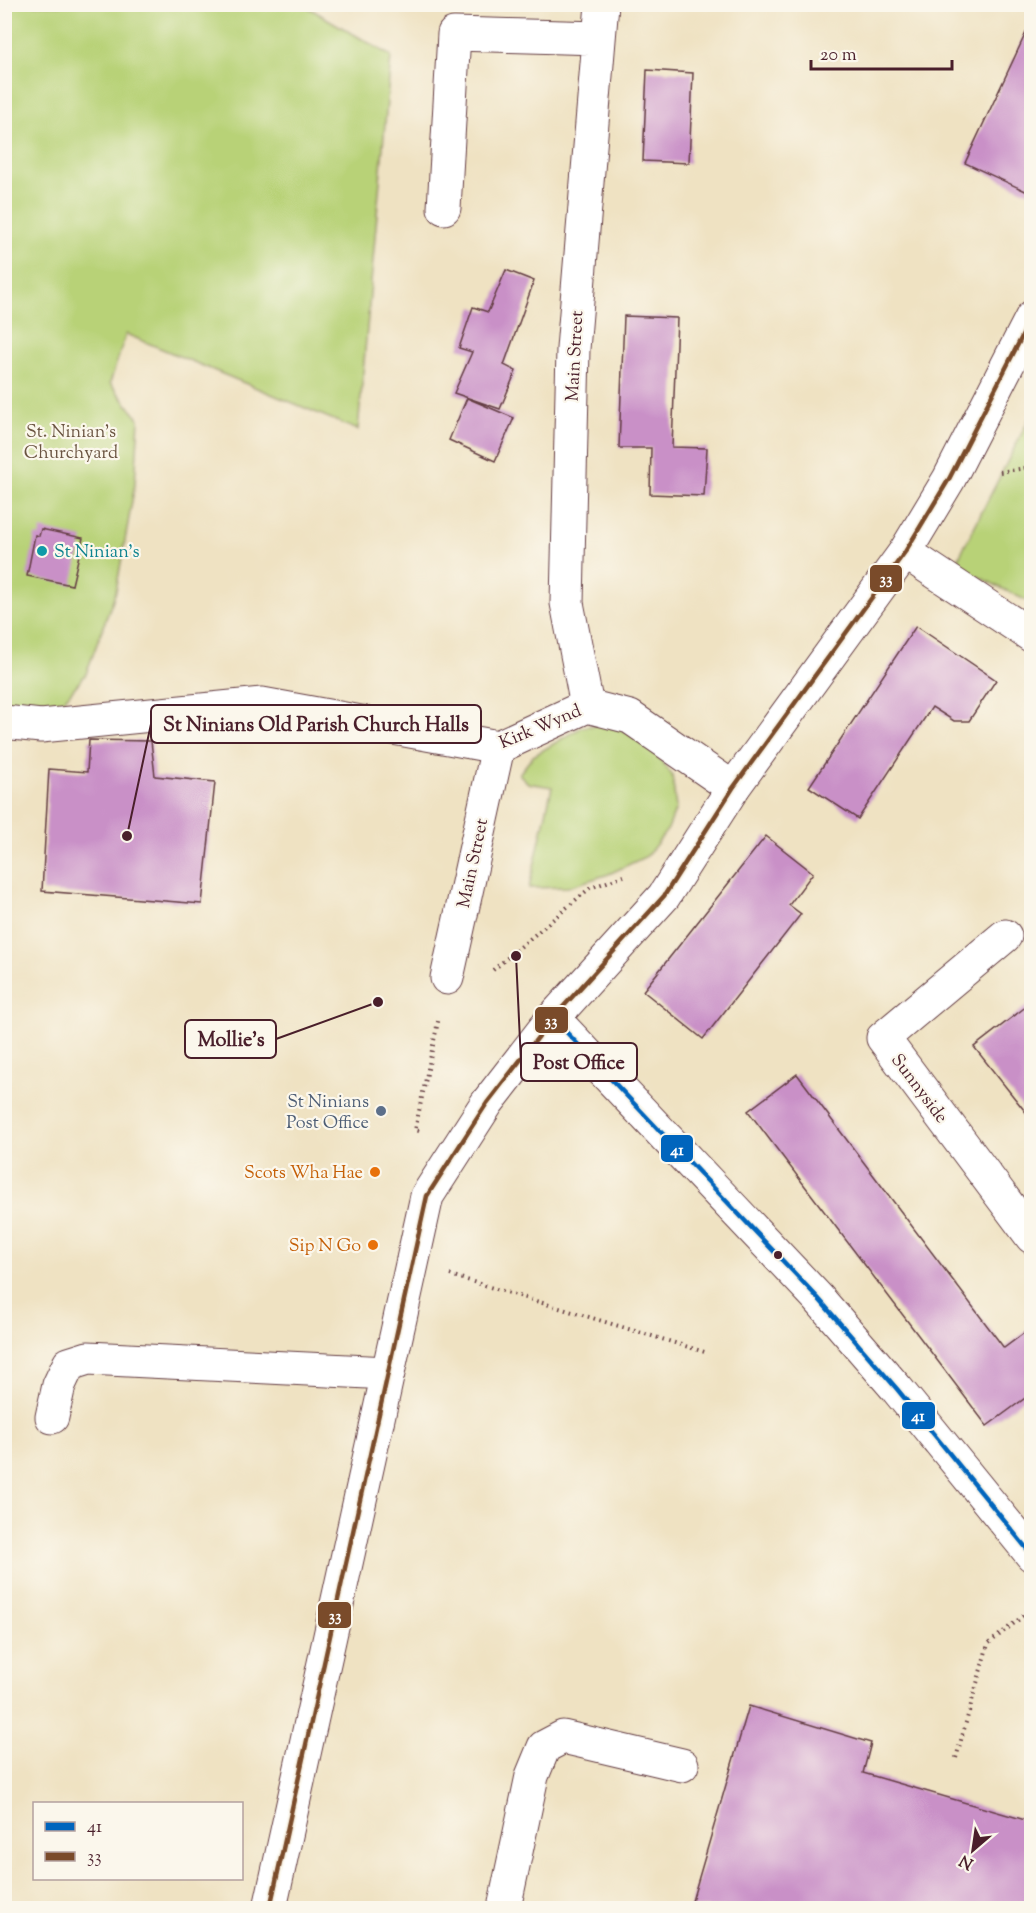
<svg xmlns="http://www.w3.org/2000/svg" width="1036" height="1913" viewBox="0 0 1036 1913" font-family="'Sorts Mill Goudy',serif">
<rect width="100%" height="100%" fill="#fbf7ec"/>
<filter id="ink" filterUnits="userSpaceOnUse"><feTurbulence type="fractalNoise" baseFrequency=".0167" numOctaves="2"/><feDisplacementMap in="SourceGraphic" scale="12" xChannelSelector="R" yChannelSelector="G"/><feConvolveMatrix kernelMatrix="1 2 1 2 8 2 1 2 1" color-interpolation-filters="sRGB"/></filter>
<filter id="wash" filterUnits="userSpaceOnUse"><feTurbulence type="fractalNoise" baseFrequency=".008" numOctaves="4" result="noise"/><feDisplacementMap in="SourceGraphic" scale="24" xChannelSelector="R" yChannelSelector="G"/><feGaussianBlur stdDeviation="1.35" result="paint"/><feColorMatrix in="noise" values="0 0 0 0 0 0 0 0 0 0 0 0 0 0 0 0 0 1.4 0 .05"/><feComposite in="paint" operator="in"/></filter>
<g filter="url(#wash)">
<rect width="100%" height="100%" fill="#efe2c2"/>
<path fill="#b8d277" stroke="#817851" stroke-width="1.5" d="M4,5h300l87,51 -33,374 -232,-96 -16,49 29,36 -4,65 -19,107 -30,83 -23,27 -36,5 -23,-3z
M1031,415v188l-76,-38z
M605,724l24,9 25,18 18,24 4,33 -8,21 -21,27 -38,18 -41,13 -39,1 23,-101 -24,-4 -9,-9 14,-18 49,-29z"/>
<g id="blocks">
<path fill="#c990c7" d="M1032,20v174l-67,-31z
M647,70l46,3 -4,90 -46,-2z
M506,270l28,11 -30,84 12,6 -16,38 -46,-16 18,-41 -13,-4 14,-41 15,5z
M624,316l53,2 -5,129 35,1 -3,48 -54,-2 1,-46h-32z
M467,398l47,20 -19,43 -46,-21z
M41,529l42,9 -11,47 -45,-9 8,-41 4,1z
M916,626l80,54 -27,41h-15l-22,-14 -74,112 -49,-32z
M89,740l62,1 4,35 60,6 -13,122 -160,-13 7,-122 38,3z
M766,836l47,37 -24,32 12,9 -98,125 -60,-48z
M1032,1002v118l-58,-73z
M797,1074l207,274 28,-21v66l-45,33 -239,-315z
M749,1706l122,37 -8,30 169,49v86h-342z"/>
</g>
</g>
<g filter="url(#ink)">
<use href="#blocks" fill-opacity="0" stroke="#633c42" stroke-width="1.5"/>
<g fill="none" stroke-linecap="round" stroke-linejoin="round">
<g stroke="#633c42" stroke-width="35">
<path id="minor" d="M444,208l10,-174 145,4
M905,552l127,84
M587,706l-20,-103 6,-254 29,-345
M4,722l37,4 221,-22 236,43 89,-41 43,11 103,71
M1005,936l-122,102 149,199
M447,978l51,-231
M553,1018l265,280 79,91 135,166
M52,1417l7,-32 10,-21 19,-6 300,15
M504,1908l28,-132 12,-29 19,-10 119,28"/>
</g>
<g stroke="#633c42" stroke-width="35">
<path id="major" d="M270,1908l157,-712 60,-93 66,-85 111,-122 69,-108 172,-236 44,-73 83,-162"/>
</g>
<path stroke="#633c42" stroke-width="4" stroke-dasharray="1.5 4.5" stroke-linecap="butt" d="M1000,472l32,-5
M493,970l97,-82 34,-12
M419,1131l-4,-1 24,-113
M450,1275l258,78
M956,1758l32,-114 44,-35"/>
<use href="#minor" stroke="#fff" stroke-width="33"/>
<use href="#major" stroke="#fff" stroke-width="33"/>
<g stroke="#fbf7ec" stroke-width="9">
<path id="bus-1" d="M553,1018l265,280 79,91 135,166"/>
</g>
<g stroke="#fbf7ec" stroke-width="9">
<path id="bus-2" d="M270,1908l157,-712 60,-93 66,-85 111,-122 69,-108 172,-236 44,-73 83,-162"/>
</g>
<use href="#bus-1" stroke="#0065bd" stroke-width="4.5"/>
<use href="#bus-2" stroke="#7a4b2a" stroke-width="4.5"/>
</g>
</g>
<circle fill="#0f9aa8" stroke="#fbf7ec" stroke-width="2" cx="42" cy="551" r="6"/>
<circle fill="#5c6f8a" stroke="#fbf7ec" stroke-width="2" cx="381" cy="1111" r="6"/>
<g fill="#e8710a" stroke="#fbf7ec" stroke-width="2">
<circle cx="375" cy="1172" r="6"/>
<circle cx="373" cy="1245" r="6"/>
</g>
<circle fill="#4a1f2b" stroke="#fbf7ec" stroke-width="2" cx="778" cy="1255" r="5"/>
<g text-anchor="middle" stroke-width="4.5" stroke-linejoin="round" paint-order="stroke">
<g font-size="18" fill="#4a1f2b" stroke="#fbf7ec">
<text transform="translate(574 356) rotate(-87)" y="6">Main Street</text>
<text transform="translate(540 726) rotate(-23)" y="6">Kirk Wynd</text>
<text transform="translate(472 863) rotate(-78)" y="6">Main Street</text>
<text transform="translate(920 1088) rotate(53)" y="6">Sunnyside</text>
</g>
<g font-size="18" fill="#6b5542" stroke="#fbf7ec">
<text x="71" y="437">St. Ninian's<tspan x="71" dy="21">Churchyard</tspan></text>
</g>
<g font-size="18" fill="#0d838f" stroke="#fbf7ec" text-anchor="start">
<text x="54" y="557">St Ninian's</text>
</g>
<g font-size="18" fill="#4e5e75" stroke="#fbf7ec" text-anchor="end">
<text x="369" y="1107">St Ninians<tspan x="369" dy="21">Post Office</tspan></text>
</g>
<g font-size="18" fill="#c56008" stroke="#fbf7ec" text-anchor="end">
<text x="363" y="1178">Scots Wha Hae</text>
<text x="361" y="1251">Sip N Go</text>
</g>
</g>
<path fill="none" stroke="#4a1f2b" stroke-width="2" d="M127 836L151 724M378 1002L276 1039M516 956L521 1062"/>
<g fill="#4a1f2b" stroke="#fbf7ec" stroke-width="2">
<circle cx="127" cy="836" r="6"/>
<circle cx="378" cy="1002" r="6"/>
<circle cx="516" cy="956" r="6"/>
</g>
<g fill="#fbf7ec" stroke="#4a1f2b" stroke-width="2">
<rect x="151" y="705" width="330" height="38" rx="6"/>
<rect x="185" y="1020" width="91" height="38" rx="6"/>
<rect x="521" y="1043" width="116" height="38" rx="6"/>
</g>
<g font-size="20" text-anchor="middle" font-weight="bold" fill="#4a1f2b">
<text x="316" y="731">St Ninians Old Parish Church Halls</text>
<text x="231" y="1046">Mollie's</text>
<text x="579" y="1069">Post Office</text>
</g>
<g stroke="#fbf7ec" stroke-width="2">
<rect x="869" y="564" width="34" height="29" rx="6" fill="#7a4b2a"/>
<rect x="534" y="1006" width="35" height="28" rx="6" fill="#7a4b2a"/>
<rect x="660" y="1134" width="34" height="29" rx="6" fill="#0065bd"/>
<rect x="901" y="1401" width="35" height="29" rx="6" fill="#0065bd"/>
<rect x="317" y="1601" width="35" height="28" rx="6" fill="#7a4b2a"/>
</g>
<g font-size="16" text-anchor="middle" font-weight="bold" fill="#fff">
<text x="886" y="584">33</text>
<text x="551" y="1026">33</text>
<text x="677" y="1155">41</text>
<text x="918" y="1421">41</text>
<text x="335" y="1621">33</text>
</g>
<rect width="1036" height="1913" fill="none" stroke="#fbf7ec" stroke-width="24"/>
<rect x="33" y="1802" width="210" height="78" fill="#fbf7ec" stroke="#b4a19f" stroke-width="1.5"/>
<rect x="45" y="1822" width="30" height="9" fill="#0065bd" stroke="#b4a19f" stroke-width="1.5"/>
<text x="87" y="1832" font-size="18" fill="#4a1f2b">41</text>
<rect x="45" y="1852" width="30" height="9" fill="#7a4b2a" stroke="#b4a19f" stroke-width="1.5"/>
<text x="87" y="1862" font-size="18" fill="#4a1f2b">33</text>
<g transform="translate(973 1850) rotate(209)" stroke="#fbf7ec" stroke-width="4.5" paint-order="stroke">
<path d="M0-4.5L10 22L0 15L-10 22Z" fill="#4a1f2b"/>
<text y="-9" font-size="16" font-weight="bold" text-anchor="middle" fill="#4a1f2b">N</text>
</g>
<path d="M811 60v9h141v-9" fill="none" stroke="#4a1f2b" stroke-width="3"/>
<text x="820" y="60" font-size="18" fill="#4a1f2b" stroke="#fbf7ec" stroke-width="4.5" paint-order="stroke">20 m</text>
</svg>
